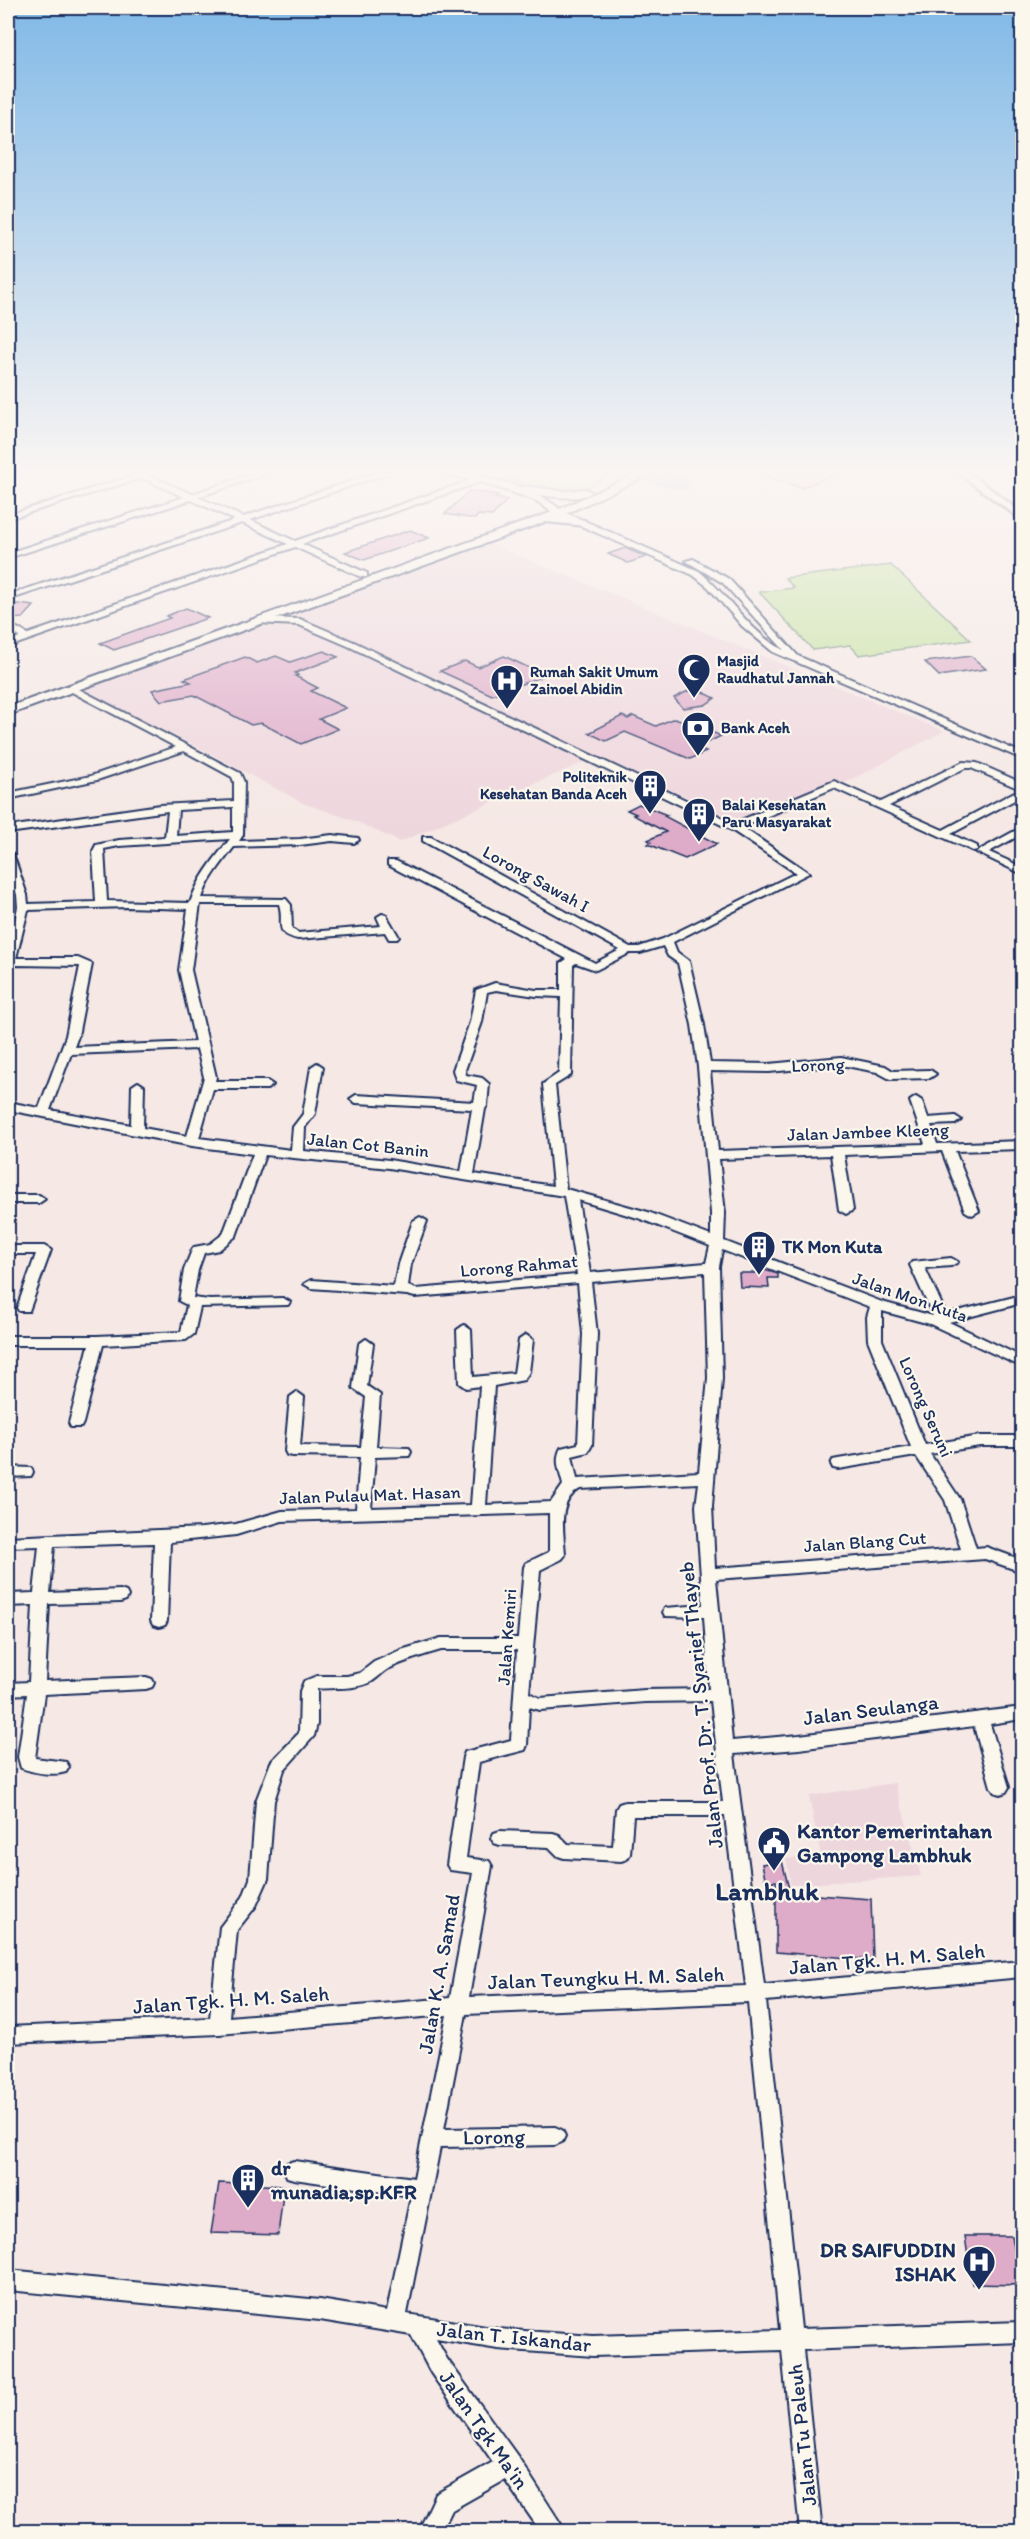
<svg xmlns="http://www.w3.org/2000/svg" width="1030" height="2539" viewBox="0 0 1030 2539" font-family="Itim,sans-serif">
<rect width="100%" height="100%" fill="#f5e8e5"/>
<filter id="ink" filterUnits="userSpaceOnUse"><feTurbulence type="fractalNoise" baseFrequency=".0167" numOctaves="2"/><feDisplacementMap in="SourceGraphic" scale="12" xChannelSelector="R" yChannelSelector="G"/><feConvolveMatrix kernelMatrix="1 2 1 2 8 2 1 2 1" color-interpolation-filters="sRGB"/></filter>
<g filter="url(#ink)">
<path fill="#eed6dd" d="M491,544l453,187 -112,59 -80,38 -154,-72 -198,86 -45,-21 -52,-18 -105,-56 -120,-58z
M895,1783l26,93 -130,9 -5,-26 35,-3 -12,-60z"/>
<path fill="#bfe099" stroke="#6d887c" stroke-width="1.5" d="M492,472h119l1,1c-10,5 -19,12 -29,17 -29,14 -65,-12 -93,-17z
M891,565l80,75 -112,15 -9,-10 -37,5 -54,-58 35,-4 -9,-10z"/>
<path fill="#86c0e5" stroke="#5b86af" stroke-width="1.5" d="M624,472h39l28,10 -5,6c-22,-1 -42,-8 -62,-16z"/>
<path fill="#deabc9" stroke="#1b2f5e" stroke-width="1.5" d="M761,472h76l1,1 -37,15 -41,-14z
M469,491l29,4 -3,3 12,2 -15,16 -14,-1 -3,4 -30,-5z
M410,530l19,8 -65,22 -19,-8z
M625,548l21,9 -18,6 -20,-9z
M14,604h5l15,2 -11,12 -15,1v-9z
M186,608l22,10 -94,32 -14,-7 70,-25 -4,-2z
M324,651l14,6 -43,16 3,2 -3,1 23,12 -7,3 35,17 -27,11 19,10 -37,15 -40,-21 -10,2 -57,-30 -33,6 -9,-11 39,-8 -7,-3 61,-22 12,6 19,-7 14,6z
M504,656l36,17 -2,1 5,2 -51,19 -52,-24 25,-10 13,6z
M971,656l15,13 -47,7 -14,-14z
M688,691l15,1 12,6 -10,7 -22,3 -9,-10z
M622,716l6,3 5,-3 23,10 16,-7 12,1 37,16 -25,12 10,4 -16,7 -65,-27 -19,9 -17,-8z
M639,804l28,11 -3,1 53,28 -32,15 -37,-15 3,-2 -3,-2 18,-8 -33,-17 3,-1 -9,-4z
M754,1267l24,7v4h-10l1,10 -29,-1 -1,-14h16z
M776,1853h4l10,40 81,6 2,61 -97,-8v-71l-10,1 -4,-18 14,-2z
M219,2183l65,3 -6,49 -67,-2z
M965,2236h47l9,49 -49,-1z"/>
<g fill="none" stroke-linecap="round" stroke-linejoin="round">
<g stroke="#1b2f5e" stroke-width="4">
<path id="minor" d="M8,472h12l-12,5z
M132,472h16v3l44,19 67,-22h13l-74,25 45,20 136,-45h13l-142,48 45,21 176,-61 -33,-8c38,0 95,13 124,39l137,60c27,22 55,66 85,79l-61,-67 -37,-22 7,-2 36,20 69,77 224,97v6l-249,-107 -31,-26 -34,-39 -15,-12 -137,-60 -21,-15 -55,-18 -178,62 65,29v4h-6l-66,-30 -287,100v-6l12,-4 -12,-8v-6l20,11 260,-90 -46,-21 -234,77v-5l227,-75 -44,-20 -183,58v-5l176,-56 -42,-19 -134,41v-4l127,-40z
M258,618l42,1 54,23 380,181 100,-42 47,21 82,-40 14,1 45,20v13l-71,38 26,12v4l-4,1 -139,-63 -92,39 67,46 -136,69 4,10 12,9 15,64 6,38 59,1 72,-7 44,9 8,5 37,-1 6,4 -6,4 -40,1 -13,-7 -36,-7 -72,7 -59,-1 8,80 207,-7 -15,-43 6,-4 6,4 6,17 27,-2 6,4 -6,4 -24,1 6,19 85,-3v8l-67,2 24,60 -7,4 -7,-4 -23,-60 -98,4 9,55 -7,4 -7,-4 -8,-55 -112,4 6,54 -1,28 158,61 51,14 -23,-51 2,-3 39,-4 7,4 -7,4 -26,2 21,46 76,-19v8l-73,19 73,35v10l-92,-43 -48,-13v29l43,105 55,-9h42v10h-42l-50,8 30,45 16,49 10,-1 36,13v12l-37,-13 -269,20 16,162 67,-6 223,-28v12l-32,5 19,63 -3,5 -6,2 -6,-2 -3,-5 -17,-61 -175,23 -65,5 30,231 258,-24v16l-256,24 35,328 221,-7v20l-219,8 19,182h-22l-18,-182 -189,6 -95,-7 -62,-10 11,20 71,98 48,75h-25l-36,-52 -53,30 -11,22h-18l-2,-6 15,-32 57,-32 -62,-89 -20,-38 -91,-15 -312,-30v-20l312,30 67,11 24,-115 -117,-17 -7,-2 -3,-7 3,-7 7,-2 120,17 33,-163 -228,19 -211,9v-16l202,-9 10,-91 23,-30 7,-18 6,-78 15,-39 28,-29 1,-42 4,-10 13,-5h30l13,-3 14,-11 27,-12 40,-12h77l6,-71 2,-4 23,-11v-39l-267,8 -46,14 -66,7 -3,79 -2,4 -6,2 -6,-2 -2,-4 3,-78 -100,3 -4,47 70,-3 6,2 2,4 -2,4 -6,2 -71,2 -4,77 101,-4 6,2 2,4 -2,4 -6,2 -102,5 -9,64 31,4 3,5 -3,5c-13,4 -32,1 -45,-4l-3,-11 9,-63 -19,1v-12l21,-1 4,-77 -25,1v-12l26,-1 5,-47 -31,1v-10l194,-9 34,-4 46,-13 74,-2 4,-52 -68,-1 -5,-1 -2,-4 5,-54 7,-5 7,5 -4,49 61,1 5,-50 -13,-9 6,-44 7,-5 7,5 -6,42 13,9 -4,52 33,1 2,4 -2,4 -34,1 -4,51 100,-3 9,-119 -14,2 -7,-5 -2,-53 7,-5 7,5 2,47 41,-4 5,-33 7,-5 7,5 -4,32 -5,8 -30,6 -8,119 65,-3 12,-17c-3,-13 -9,-25 -2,-37l17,-4 5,-110 -5,-51 -163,14 -8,-2 -96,-7 -7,-4 7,-4 83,6 4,-22 15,-43 7,-4 7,4 -16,43 -3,22 8,3 161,-14 -13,-79 -175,-28 -124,-13 -29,81 -17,14 -15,3 -6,17 -5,28 17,2 73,-2 7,4 -2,3 -88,2 -6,27 -8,6 -83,5 -20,78 -2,4h-10l-2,-4 20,-78h-81v-9h89l84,-4 6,-27 -8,-4 5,-31 8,-20 2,-3 16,-3 13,-10 30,-80 -61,-8 -184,-36v-8l31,6 27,-72 14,-70 -65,-1 -3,7 -4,1v-24l10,-42 -1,-12 -9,-27v-17l5,3 14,41 1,9 68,-2 -3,-51 3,-6 23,-5 46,-3 3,-26 -160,22v-6l152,-22 74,-4v-19l-2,-5 -48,-26 -87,29 -89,19v-6l83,-17 85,-29 -108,-57 -2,-2 5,-3 169,88 4,9 -1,53 -4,6 61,-2 32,-4 26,3 1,2 -5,3 -22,-2 -32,4 -66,2c-12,16 -26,32 -32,51l84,1 5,6 1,24 6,4 83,-7 -4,-9 5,-3 4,1 13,22 -2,2h-8l-4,-7 -87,7c-26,-6 -13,-16 -19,-35h-79l-9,66 25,107 -1,4h52l6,4 -6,4h-54l-14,49 92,12 2,-23 10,-13 8,-47 6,-4 6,4 -8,47 -10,13 -1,24 85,9 72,12 11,-63 -116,-6 -6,-4 6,-4 118,7 3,-17 -21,-5 -3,-10 17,-48 6,-32 19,-7 41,7h25v-27l6,-4 -179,-94v-4h8l199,102 25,-13 -197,-109v-4h8l199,110h9l24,-8 133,-66 -66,-44 -382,-183 -49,-21 -44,-2 -1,-2zM965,768h6l49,21 -77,41 -54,-24zM233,807v25l-57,4 2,-26zM230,839c-16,20 -32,39 -40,64l-83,-2 -3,-52 15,-3zM127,907l61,2 -9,61 16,72 -121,5 4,-11 14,-72 -14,-6h-62l12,-48zM663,946l5,10 10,7 14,62 6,42 13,146v23l-63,-24 -82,-23 -11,-104 16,-10 2,-110 3,-2 20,7 34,-17h10zM496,990l40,6 25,1 -2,76 -16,11 10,102 -79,-12 11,-65 2,-3 2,-22 -7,-6 -16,-3 -1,-5 17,-48 5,-30zM197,1049l7,28 -17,59 -44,-8 1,-42 -6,-4 -6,4 -1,39 -81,-15 21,-56zM578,1200l60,18 72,28 -4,17 -116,10zM722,1250l148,57 -3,10 1,23 43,107 -73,12 -5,1 -2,4 2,4 5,1 78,-13 29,44 16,49 -246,19 -3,-62 10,-128 -3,-111zM705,1272l3,106 -9,94 -122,7 -5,-23 16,-4 4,-7 5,-111 -6,-52zM699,1483l-3,23 7,99 -38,3 -2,4 2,4 39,1 5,72 -64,1 -105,8 -11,-5 11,-123 22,-11 3,-4c-1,-23 -9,-53 15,-66zM441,1650h76l-6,90 -46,12 -2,5 -16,108 3,5 23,3 -23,125 -221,19 8,-87 19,-24 12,-27 6,-78 10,-31 30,-34 3,-12v-35c18,-2 35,1 52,-6 7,-3 12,-10 19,-14 17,-8 35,-14 53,-19zM711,1701l12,101h-98l-6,2 -3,5 -3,37 -45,-2 -9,-9 -6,-2 -53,-2 -6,2 -3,5 3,5 6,2 49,2 9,9 6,2 57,3 6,-2 3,-5 3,-38h92l21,170 -277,11 23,-131 -3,-5 -23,-3 13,-96 46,-12 2,-5 2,-38 11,3 105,-8zM748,2002l32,328 -187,6 -95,-7 -91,-15 33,-167 115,-2 7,-3 3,-6 -3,-6 -7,-3 -111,2 22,-115z
M1022,827v7l-33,18 33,15v7l-46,-22z
M8,1195h31l6,4 -6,4h-31z
M8,1246h36l7,4 -22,61h-10l-2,-3 19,-54h-28z
M8,1467l23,1 2,4 -2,4 -23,1z"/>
</g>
<g stroke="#1b2f5e" stroke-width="5">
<path id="major" d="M957,472h11l54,41v7z"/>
</g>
<g stroke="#1b2f5e" stroke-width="4">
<path id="highway" d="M640,472h15l-96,45 26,3v6l-40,-4 -537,193v-8l547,-196z
M525,486l37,5 24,-2 6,3c-13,11 -55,3 -71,-1v-4z"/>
</g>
<use href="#minor" fill="#fbf7ec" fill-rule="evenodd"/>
<use href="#major" fill="#fbf7ec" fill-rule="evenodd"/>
<use href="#highway" fill="#fbf7ec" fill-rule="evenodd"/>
</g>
</g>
<linearGradient id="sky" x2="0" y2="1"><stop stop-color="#81b9e7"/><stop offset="0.57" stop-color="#faf5f3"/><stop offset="1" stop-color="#faf5f3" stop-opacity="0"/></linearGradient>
<rect width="1030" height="828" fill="url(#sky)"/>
<defs>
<g id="mosque-pin" transform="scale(1.725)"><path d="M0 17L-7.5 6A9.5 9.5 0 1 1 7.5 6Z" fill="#1b2f5e" stroke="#fbf7ec"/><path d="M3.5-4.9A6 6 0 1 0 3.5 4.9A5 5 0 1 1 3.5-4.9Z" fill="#fff"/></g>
<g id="hospital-pin" transform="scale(1.725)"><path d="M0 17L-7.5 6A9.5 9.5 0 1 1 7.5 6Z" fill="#1b2f5e" stroke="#fbf7ec"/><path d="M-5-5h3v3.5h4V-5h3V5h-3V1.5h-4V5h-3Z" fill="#fff"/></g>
<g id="bank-pin" transform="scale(1.725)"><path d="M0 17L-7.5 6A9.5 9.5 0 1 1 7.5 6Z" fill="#1b2f5e" stroke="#fbf7ec"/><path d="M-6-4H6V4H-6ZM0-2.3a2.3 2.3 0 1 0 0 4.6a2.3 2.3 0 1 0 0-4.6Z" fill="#fff"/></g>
<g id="building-pin" transform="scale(1.725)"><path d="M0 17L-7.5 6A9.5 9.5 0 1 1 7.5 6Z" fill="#1b2f5e" stroke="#fbf7ec"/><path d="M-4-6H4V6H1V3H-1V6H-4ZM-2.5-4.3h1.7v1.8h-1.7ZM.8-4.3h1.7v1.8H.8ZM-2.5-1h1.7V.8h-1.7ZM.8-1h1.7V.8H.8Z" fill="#fff"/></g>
<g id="civic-pin" transform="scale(1.725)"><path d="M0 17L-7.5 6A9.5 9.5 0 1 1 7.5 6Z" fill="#1b2f5e" stroke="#fbf7ec"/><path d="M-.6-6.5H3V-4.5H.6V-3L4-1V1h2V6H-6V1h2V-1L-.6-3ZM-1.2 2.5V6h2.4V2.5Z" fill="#fff"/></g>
</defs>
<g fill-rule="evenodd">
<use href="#mosque-pin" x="694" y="670"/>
<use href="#hospital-pin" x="507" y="681"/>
<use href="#bank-pin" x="698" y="728"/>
<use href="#building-pin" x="650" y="786"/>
<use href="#building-pin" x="699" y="814"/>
<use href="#building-pin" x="759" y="1247"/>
<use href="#civic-pin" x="774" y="1843"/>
<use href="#building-pin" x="248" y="2180"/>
<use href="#hospital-pin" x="979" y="2262"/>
</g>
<g text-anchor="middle" stroke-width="4.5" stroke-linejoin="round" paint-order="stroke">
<g font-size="15" font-weight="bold" fill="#1b2f5e" stroke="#fbf7ec" text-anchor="start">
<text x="717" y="666">Masjid<tspan x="717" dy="17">Raudhatul Jannah</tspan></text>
<text x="530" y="677">Rumah Sakit Umum<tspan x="530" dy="17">Zainoel Abidin</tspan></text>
<text x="721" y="733">Bank Aceh</text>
<text x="627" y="782" text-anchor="end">Politeknik<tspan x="627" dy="17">Kesehatan Banda Aceh</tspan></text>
<text x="722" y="810">Balai Kesehatan<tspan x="722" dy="17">Paru Masyarakat</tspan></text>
</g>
<g font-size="18" fill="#1b2f5e" stroke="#fbf7ec">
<text transform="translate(536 879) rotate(29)" y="6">Lorong Sawah I</text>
<text transform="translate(818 1065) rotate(-2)" y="6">Lorong</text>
<text transform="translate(868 1132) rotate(-2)" y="6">Jalan Jambee Kleeng</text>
<text transform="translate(368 1145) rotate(6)" y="6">Jalan Cot Banin</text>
<text transform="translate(519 1266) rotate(-5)" y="6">Lorong Rahmat</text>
<text transform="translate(910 1297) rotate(19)" y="6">Jalan Mon Kuta</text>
<text transform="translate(926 1407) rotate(66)" y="6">Lorong Seruni</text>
<text transform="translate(370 1495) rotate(-2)" y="6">Jalan Pulau Mat. Hasan</text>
<text transform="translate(865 1542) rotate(-4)" y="6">Jalan Blang Cut</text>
<text transform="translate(507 1637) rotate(-86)" y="6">Jalan Kemiri</text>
</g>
<g font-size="18" font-weight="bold" fill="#1b2f5e" stroke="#fbf7ec" text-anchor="start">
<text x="782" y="1253">TK Mon Kuta</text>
</g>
<g font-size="21" fill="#1b2f5e" stroke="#fbf7ec">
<text transform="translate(701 1705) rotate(-96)" y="7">Jalan Prof. Dr. T. Syarief Thayeb</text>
<text transform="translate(871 1710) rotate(-7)" y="7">Jalan Seulanga</text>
<text transform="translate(887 1959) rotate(-5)" y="7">Jalan Tgk. H. M. Saleh</text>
<text transform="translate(439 1974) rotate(-80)" y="7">Jalan K. A. Samad</text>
<text transform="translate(606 1978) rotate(-2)" y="7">Jalan Teungku H. M. Saleh</text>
<text transform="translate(231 2000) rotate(-4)" y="7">Jalan Tgk. H. M. Saleh</text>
<text transform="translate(494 2137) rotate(-1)" y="7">Lorong</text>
<text transform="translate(514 2337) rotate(6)" y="7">Jalan T. Iskandar</text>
<text transform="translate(484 2430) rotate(55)" y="7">Jalan Tgk Ma'in</text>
<text transform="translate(802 2435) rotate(-96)" y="7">Jalan Tu Paleuh</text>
</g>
<g font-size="21" font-weight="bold" fill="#1b2f5e" stroke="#fbf7ec" text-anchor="start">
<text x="797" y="1838">Kantor Pemerintahan<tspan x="797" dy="24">Gampong Lambhuk</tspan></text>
<text x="271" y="2175">dr<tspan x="271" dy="24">munadia,sp.KFR</tspan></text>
<text x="956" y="2257" text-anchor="end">DR SAIFUDDIN<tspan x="956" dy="24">ISHAK</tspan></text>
</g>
<g font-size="26" font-weight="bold" fill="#1b2f5e" stroke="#fbf7ec">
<text x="767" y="1900">Lambhuk</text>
</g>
</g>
<rect width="1030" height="2539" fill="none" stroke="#fbf7ec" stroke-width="30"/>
<rect x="15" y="15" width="1000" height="2509" fill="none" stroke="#1b2f5e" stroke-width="2" filter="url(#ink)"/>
</svg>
